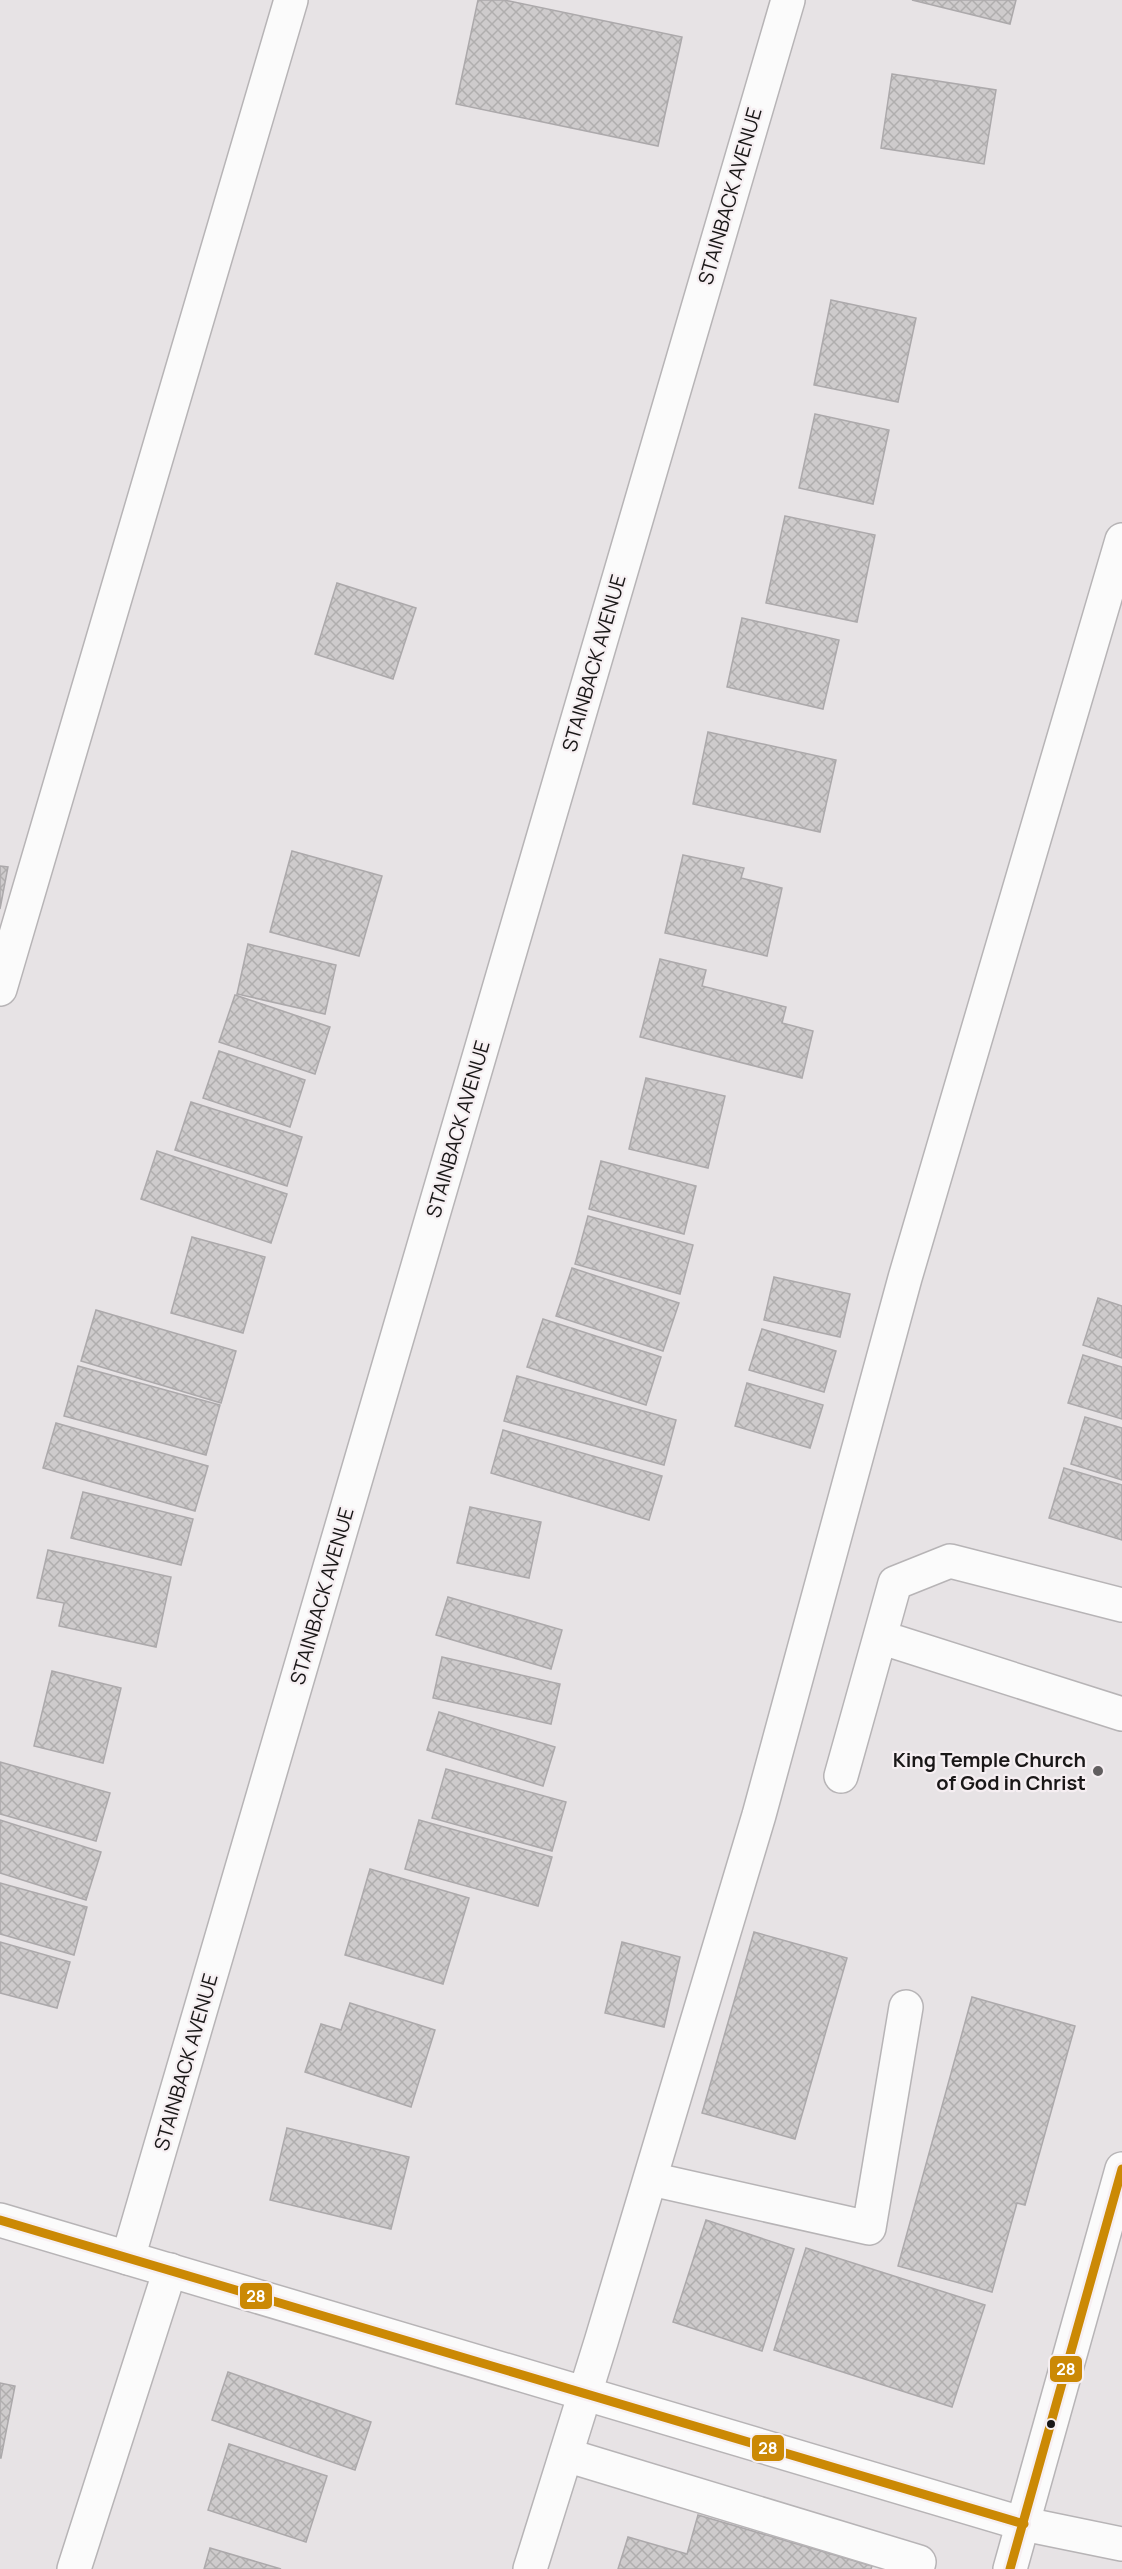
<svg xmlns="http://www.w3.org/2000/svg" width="1122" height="2569" viewBox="0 0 1122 2569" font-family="Manrope,sans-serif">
<defs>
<pattern id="building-cross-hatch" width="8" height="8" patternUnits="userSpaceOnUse" patternTransform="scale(1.5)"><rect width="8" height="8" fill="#cecbcc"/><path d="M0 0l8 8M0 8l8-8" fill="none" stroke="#b0aeae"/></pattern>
</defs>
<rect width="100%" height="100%" fill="#e7e3e5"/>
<path fill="url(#building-cross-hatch)" stroke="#aca9ab" stroke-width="1.5" d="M478,0h26l178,37 -24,109 -202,-42z
M912,0h104l-6,24z
M892,74l104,16 -12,74 -103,-16z
M831,300l85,18 -18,84 -84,-17z
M815,414l74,16 -16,74 -74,-16z
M785,516l90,19 -18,87 -91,-19z
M337,583l79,25 -23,71 -78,-25z
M742,618l97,22 -16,69 -96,-22z
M708,732l128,28 -16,72 -127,-28z
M292,851l90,25 -23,80 -89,-24z
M683,855l61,13 -3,10 41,10 -15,68 -102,-23z
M0,866l8,1 -8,42z
M248,944l88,21 -11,49 -88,-20z
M660,959l46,11 -4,16 84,21 -4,16 31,8 -11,47 -162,-41z
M235,995l95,32 -15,47 -96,-32z
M219,1051l86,29 -15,47 -87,-29z
M646,1078l79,18 -17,72 -79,-19z
M191,1102l111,35 -15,49 -112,-36z
M157,1151l130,43 -16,49 -130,-44z
M601,1161l95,25 -12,48 -95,-25z
M588,1216l105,29 -13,49 -105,-30z
M192,1237l73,20 -22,76 -72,-20z
M572,1268l107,35 -16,48 -107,-35z
M774,1277l76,17 -10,43 -76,-17z
M1098,1298l24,8v52l-39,-13z
M96,1310l140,41 -15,52 -140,-42z
M543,1319l118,38 -15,48 -119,-38z
M762,1329l74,22 -12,41 -75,-22z
M1083,1355l39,12v52l-54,-16z
M78,1366l142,39 -14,50 -142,-39z
M517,1376l159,44 -12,45 -160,-44z
M747,1383l76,22 -13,43 -75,-22z
M1085,1417l37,11v52l-51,-16z
M56,1423l152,43 -13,45 -152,-43z
M503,1430l159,46 -13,44 -158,-47z
M1064,1468l58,17v55l-73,-22z
M83,1492l110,27 -12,46 -110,-27z
M470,1507l71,15 -12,56 -72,-15z
M48,1550l123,27 -15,70 -97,-21 5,-23 -27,-5z
M448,1597l114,33 -11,39 -115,-34z
M442,1657l118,27 -9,40 -118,-26z
M52,1671l69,17 -18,75 -69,-17z
M439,1712l116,35 -12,39 -116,-36z
M0,1762l110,31 -14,48 -96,-27z
M446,1769l120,33 -14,49 -120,-33z
M0,1820l101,32 -15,48 -86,-27z
M419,1820l133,37 -14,49 -133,-37z
M370,1869l99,29 -26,86 -98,-29z
M0,1883l87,24 -13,48 -74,-21z
M754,1932l93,26 -52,181 -93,-26z
M0,1942l70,20 -13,46 -57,-15z
M622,1942l58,15 -16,70 -59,-14z
M972,1997l103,29 -50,179 -8,-2 -25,89 -94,-26z
M350,2003l85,27 -24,77 -106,-35 16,-48 20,6z
M287,2128l122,29 -18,72 -121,-29z
M706,2220l88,29 -32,102 -89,-29z
M806,2248l179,57 -33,102 -178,-57z
M228,2372l143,50 -16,48 -143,-50z
M0,2383l15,3 -14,72h-1z
M229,2444l98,32 -21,66 -98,-32z
M698,2515l174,51 -1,3h-253l10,-32 59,17z
M210,2548l71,21h-77z"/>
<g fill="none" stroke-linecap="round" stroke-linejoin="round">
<g stroke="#b7b4b6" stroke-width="36">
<path id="minor" d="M0,989l291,-989
M880,1637l242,77
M841,1776l54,-193 55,-22 172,44
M651,2179l218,49 37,-221
M128,2258l660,-2258
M566,2455l353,107 -2,7
M74,2569l96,-299
M530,2569l71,-227 158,-527 146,-537 217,-738
M1010,2569l112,-400"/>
</g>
<g stroke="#b7b4b6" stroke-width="36">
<path id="major" d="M0,2220l1024,304 98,20"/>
</g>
<use href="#minor" stroke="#fbfbfb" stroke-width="33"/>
<use href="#major" stroke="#fbfbfb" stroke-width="33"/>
<g stroke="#f6eff2" stroke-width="14">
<path id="bus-1" d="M0,2220l1024,304
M1010,2569l112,-400"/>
</g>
<use href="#bus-1" stroke="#cb8905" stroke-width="9"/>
</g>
<circle fill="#615e5f" stroke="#f6eff2" stroke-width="2" cx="1098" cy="1771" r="6"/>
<circle fill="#191717" stroke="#f6eff2" stroke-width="2" cx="1051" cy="2424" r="5"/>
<g text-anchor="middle" stroke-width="4.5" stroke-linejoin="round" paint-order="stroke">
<g font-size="20" fill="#191717" stroke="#f6eff2">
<text transform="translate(730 196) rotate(-74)" y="7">STAINBACK AVENUE</text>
<text transform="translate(594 663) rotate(-74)" y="7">STAINBACK AVENUE</text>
<text transform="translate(458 1129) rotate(-74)" y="7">STAINBACK AVENUE</text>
<text transform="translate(322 1596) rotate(-74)" y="7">STAINBACK AVENUE</text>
<text transform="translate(186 2062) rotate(-74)" y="7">STAINBACK AVENUE</text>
</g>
<g font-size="20" font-weight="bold" fill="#191717" stroke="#f6eff2" text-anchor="end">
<text x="1086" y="1767">King Temple Church<tspan x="1086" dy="23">of God in Christ</tspan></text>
</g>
</g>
<g stroke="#f6eff2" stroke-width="2">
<rect x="239" y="2282" width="34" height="28" rx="6" fill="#cb8905"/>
<rect x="1049" y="2355" width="34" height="28" rx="6" fill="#cb8905"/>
<rect x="751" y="2434" width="34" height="28" rx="6" fill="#cb8905"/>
</g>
<g font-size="16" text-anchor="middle" font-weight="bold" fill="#fff">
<text x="256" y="2302">28</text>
<text x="1066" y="2375">28</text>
<text x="768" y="2454">28</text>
</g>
</svg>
